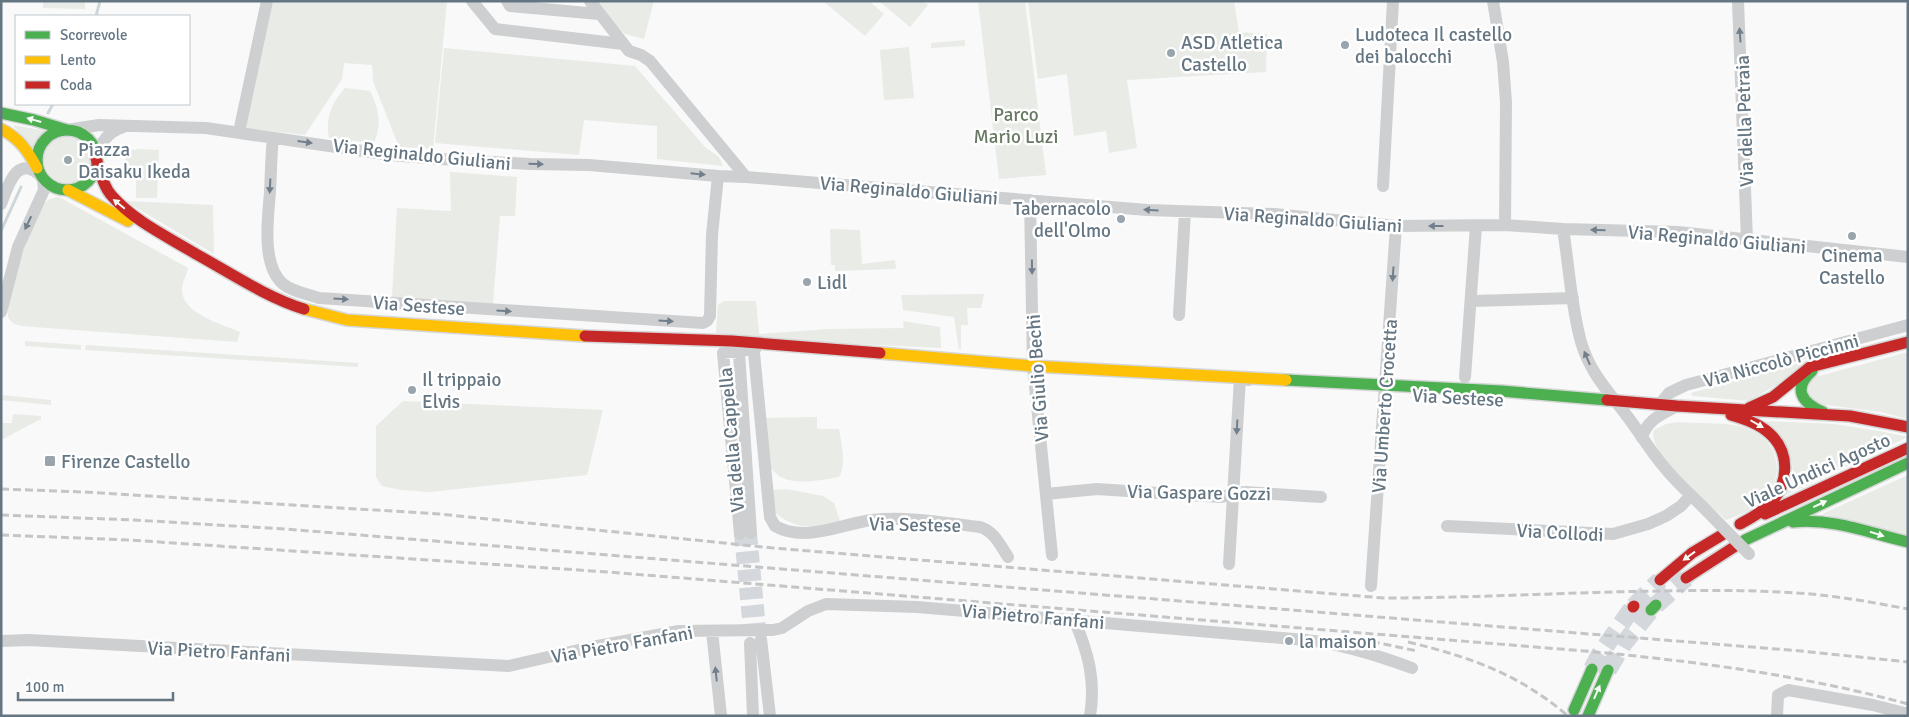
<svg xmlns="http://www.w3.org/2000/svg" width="1909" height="717" viewBox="0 0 1909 717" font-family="Signika,sans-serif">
<rect width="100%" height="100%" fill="#f9f9f9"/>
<path fill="#e8ebe6" d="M43,1h42v8l-42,-1z
M273,1h174l-14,148 -34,-2 -26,-66 -1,-16 -28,-2 -2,16 -37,56 -61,-7z
M588,1h66l-10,38 -19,-5z
M823,1h46l15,13 -19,22z
M879,1h44l5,4 -18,22z
M978,1h47l21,174 -47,4z
M1028,1h206l5,31 28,2 -1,38 -139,8 10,68 -28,5 -3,-22 -32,5 -7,-62 -29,5z
M965,40v6l-34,2v-5z
M909,47l5,51 -30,2 -4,-50z
M444,48l191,18 70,81 14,10 4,9 -66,-7v-33l-73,-6 -5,35 -144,-12z
M345,88l25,3c9,18 12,33 4,52l-45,-5c-4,-21 3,-35 16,-50z
M14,125l31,6 -6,6 -6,10 -19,-20z
M44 159a24 24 0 1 1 48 0a24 24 0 1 1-48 0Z
M136,149l23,1 -2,48h-21v-21l-11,-1v-26h11z
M450,172l67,5 -2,39h-15l-7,88 -101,-7 5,-89 54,3z
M59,197l129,71c-1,6 -5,12 -6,19 -3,26 39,37 58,45l-3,10 -203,-15c-8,-1 -20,0 -25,-8 -8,-14 24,-98 34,-113 4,-7 9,-8 16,-9z
M125,201l88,4 1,49z
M830,229l30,1 2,34 33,-4 1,9 -61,2v-6h-4z
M984,294l-3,14h-14l1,17h-7v24l-2,1 -5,-33 -51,-7 -2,-15z
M724,301h32l3,33 70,-5 75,-1 -1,-7 37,6 1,21 -187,-9 -38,-6 2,-28z
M25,341l56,4v5l-56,-4z
M86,345l272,18v4l-273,-17z
M1908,352v67l-27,-7 -62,-8 -12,-10 5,-16z
M1811,360l-9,9 -52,32 -58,-5 -1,-3z
M1,395l50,5v5l-50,-5z
M403,401l200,9 -16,65 -157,17 -29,-2 -19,-4 -6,-9v-51z
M13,414l28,2v3l-40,21v-17h11z
M817,417v12h22c2,15 8,34 0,48 -17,3 -40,8 -56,1 -6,-2 -11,-9 -15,-13l-4,-47z
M1766,421l68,3 45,7 29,6 -124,59c21,-32 0,-48 -18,-75z
M1678,422c21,2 53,-1 73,8 27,11 34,45 15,68 -9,11 -27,17 -40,22 -16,-15 -81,-68 -72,-90l12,-6z
M1908,475v61l-86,-22z
M786,489l37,7 11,7 6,18c-28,8 -46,9 -68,-11l-1,-20z"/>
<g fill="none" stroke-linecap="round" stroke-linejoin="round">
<path stroke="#ced6d9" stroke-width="3" d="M96,16l4,-15
M48,113l5,-9
M1,231l20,-44"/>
<path stroke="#d4d8dc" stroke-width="12" stroke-dasharray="12 6" stroke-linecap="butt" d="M751,533l10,106
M740,534l10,107"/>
<path stroke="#d4d8dc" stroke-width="18" stroke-dasharray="18 9" stroke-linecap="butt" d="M1656,605l30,-27
M1634,606l26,-26
M1592,669l8,-15 33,-47
M1608,670l16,-27 27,-33"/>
<g stroke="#d5d6d7" stroke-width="14">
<path id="fast" d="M1,113l33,7 33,10
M37 160a30 30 0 1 1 60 0a30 30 0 1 1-60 0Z
M1812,371c-20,18 -10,32 11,41
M1286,380l215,11 106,9
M1793,522c41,-4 76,11 115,20
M1745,540l163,-77
M1651,610l5,-5
M1574,710l18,-41
M1588,716l20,-46"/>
</g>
<g stroke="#d5d6d7" stroke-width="14">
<path id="slow" d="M1,129c18,9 27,22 36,39
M68,190l60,31
M304,309l43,11 238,16
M880,353l153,13 253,14"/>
</g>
<g stroke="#d5d6d7" stroke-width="14">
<path id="jam" d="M96,158c4,12 7,29 16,38 22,25 56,41 84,58 36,20 70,43 108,55
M585,336l147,5 148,12
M1607,400l70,6 173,10 58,11
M1749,408l24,-11 37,-30 98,-25
M1731,415c13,4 27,8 38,18 21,18 20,49 3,69 -9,10 -21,16 -32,22
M1765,514l143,-66
M1686,578l48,-31
M1660,580l32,-27 30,-18
M1633,607l1,-1"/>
</g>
<path stroke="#cecfd0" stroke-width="12" d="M472,1l23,28 128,15
M507,1l3,5 89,8
M590,1l39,50 12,4 9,6 96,116
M1493,1l10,61 3,40 -1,123
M1738,1l9,240
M67,130l32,-5 107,3 184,27 50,4 90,5 59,1 129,11 28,1 401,33 127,4 122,12 109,-1 58,4 115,3 230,25
M239,132l28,-131
M273,138c-2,18 -2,36 -3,54 -2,26 -9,73 13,92 10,8 25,10 36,14l384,25 4,-2 3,-5 2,-81 6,-59
M96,158c5,-15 11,-26 27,-31
M1383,186l10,-185
M1030,200l3,166 19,189
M1,204c7,-18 16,-52 41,-27
M1563,229c6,37 8,77 18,113 9,31 27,49 46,74 13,17 24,36 38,52 11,14 25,26 37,38
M1471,301l102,-3
M1,312l17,-65 26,-57 -1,-11
M1179,315l6,-103
M729,351l10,2 12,180
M754,353l16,164 5,9c30,17 66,-2 97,-6 35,-4 74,3 108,7 14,4 20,18 28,30
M1465,377l11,-151
M1660,404l9,-11 17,-8 222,-60
M1642,438c4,-18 20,-24 35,-32
M1046,494l51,-5 123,8 25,-5 76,5
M1447,526l166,8 35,-10 18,-8 15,-10 10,-11
M740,534l-17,-181 33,-5
M1229,564l11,-186 8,2
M1371,586l25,-360
M1074,619c14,33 22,61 16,97
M712,631l9,85
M761,639l9,77
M1,641l28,-1 480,26 83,-19 87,-16 94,-1 9,-2 26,-17 18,-7 91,3 389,33c36,4 71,15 106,28
M750,643l3,73
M1777,716l1,-21 10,-5 85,15 35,9"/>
<use href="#fast" stroke="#4caf50" stroke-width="11"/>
<use href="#slow" stroke="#ffc107" stroke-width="11"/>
<use href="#jam" stroke="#c62828" stroke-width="11"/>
<path stroke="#c3c5c6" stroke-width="3" stroke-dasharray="8 4" stroke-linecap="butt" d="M1,489l83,3 355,22 334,34 611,50c93,0 186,-6 279,-7 49,-1 99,-1 148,3 32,3 65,9 97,15
M1,515l133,5 151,9 1516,122 107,11
M1,535l128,5 479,32 977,79c108,10 217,24 323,53
M1360,639l57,12
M1408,642c62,15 111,32 160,74"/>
<path stroke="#cecfd0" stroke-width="12" d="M1702,506l47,48"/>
</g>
<defs><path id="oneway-solid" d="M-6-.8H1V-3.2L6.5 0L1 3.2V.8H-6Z" transform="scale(1.25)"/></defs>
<g fill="#707f8b">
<use href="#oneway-solid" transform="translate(1740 35) rotate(-94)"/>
<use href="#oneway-solid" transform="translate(305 142) rotate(8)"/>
<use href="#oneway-solid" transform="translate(536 164) rotate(1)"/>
<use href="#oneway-solid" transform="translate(698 174) rotate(6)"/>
<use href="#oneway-solid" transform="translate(270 186) rotate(93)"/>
<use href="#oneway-solid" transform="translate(1151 210) rotate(-176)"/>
<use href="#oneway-solid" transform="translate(28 223) rotate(115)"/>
<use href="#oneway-solid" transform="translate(1436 226) rotate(-180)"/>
<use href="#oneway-solid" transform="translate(1598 230) rotate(-179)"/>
<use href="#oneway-solid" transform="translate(1032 267) rotate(89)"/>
<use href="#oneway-solid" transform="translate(1393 274) rotate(94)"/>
<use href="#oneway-solid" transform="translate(341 299) rotate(4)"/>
<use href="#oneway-solid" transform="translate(504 311) rotate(4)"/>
<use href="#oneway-solid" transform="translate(666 321) rotate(4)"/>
<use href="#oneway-solid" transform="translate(1587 358) rotate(-113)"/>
<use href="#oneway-solid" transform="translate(1237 427) rotate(93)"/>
<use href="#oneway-solid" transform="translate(716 674) rotate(-96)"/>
</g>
<g fill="#f6fbf6">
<use href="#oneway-solid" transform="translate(34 120) rotate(-164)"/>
<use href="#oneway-solid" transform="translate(119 204) rotate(-141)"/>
<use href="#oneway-solid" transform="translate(1757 424) rotate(30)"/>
<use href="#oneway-solid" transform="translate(1820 504) rotate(-25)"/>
<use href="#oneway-solid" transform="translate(1877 534) rotate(18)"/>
<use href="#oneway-solid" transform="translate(1689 556) rotate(144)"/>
<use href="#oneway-solid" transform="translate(1597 692) rotate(-66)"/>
</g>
<g fill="#99a4ac" stroke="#fff" stroke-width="2">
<circle cx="1345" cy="45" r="5"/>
<circle cx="1171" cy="53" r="5"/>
<circle cx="68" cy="160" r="5"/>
<circle cx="1121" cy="219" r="5"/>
<circle cx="1852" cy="236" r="5"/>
<circle cx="807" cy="282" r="5"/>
<circle cx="412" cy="390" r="5"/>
<rect x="44" y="455" width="12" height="12" rx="2.5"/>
<circle cx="1289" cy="641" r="5"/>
</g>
<g text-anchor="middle" stroke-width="5" stroke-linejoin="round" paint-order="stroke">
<g font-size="19" fill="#657683" stroke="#fff" text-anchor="start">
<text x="1355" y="41">Ludoteca Il castello<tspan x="1355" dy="22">dei balocchi</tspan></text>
<text x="1181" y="49">ASD Atletica<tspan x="1181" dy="22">Castello</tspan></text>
<text x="78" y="156">Piazza<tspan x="78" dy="22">Daisaku Ikeda</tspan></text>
<text x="1111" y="215" text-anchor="end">Tabernacolo<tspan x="1111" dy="22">dell'Olmo</tspan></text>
<text x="1852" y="262" text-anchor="middle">Cinema<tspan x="1852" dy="22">Castello</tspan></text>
<text x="817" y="289">Lidl</text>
<text x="422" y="386">Il trippaio<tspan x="422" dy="22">Elvis</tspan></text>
<text x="61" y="468">Firenze Castello</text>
<text x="1299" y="648">la maison</text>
</g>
<g font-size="19" fill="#687a64" stroke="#fff">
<text x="1016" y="121">Parco<tspan x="1016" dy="22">Mario Luzi</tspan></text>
</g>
<g font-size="19" fill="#657683" stroke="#fff">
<text transform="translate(1744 121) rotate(-92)" y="7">Via della Petraia</text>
<text transform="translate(422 154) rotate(6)" y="7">Via Reginaldo Giuliani</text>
<text transform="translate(909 190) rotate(5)" y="7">Via Reginaldo Giuliani</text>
<text transform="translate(1313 219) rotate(4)" y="7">Via Reginaldo Giuliani</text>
<text transform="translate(1717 239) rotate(5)" y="7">Via Reginaldo Giuliani</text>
<text transform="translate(419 305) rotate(4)" y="7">Via Sestese</text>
<text transform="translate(1781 360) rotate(-15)" y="7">Via Niccolò Piccinni</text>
<text transform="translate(1037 378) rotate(-94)" y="7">Via Giulio Bechi</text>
<text transform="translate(1458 397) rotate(3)" y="7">Via Sestese</text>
<text transform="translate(1384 406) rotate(-86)" y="7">Via Umberto Crocetta</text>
<text transform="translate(731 440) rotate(-95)" y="7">Via della Cappella</text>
<text transform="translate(1817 470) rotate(-24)" y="7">Viale Undici Agosto</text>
<text transform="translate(1199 492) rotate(1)" y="7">Via Gaspare Gozzi</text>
<text transform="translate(915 524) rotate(1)" y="7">Via Sestese</text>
<text transform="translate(1560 532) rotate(3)" y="7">Via Collodi</text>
<text transform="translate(1033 616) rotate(5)" y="7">Via Pietro Fanfani</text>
<text transform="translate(622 644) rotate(-10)" y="7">Via Pietro Fanfani</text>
<text transform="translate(219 651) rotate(3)" y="7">Via Pietro Fanfani</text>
</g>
</g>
<rect width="1909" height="717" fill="none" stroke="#657683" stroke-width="5"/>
<rect x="15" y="15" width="175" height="90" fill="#ffffff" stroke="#c1c8cd"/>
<rect x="25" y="31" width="25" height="8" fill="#4caf50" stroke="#c1c8cd"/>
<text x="60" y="40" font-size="15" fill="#657683">Scorrevole</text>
<rect x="25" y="56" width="25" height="8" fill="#ffc107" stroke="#c1c8cd"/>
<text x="60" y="65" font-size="15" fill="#657683">Lento</text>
<rect x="25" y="81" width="25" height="8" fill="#c62828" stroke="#c1c8cd"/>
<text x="60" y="90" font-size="15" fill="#657683">Coda</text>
<path d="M18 692v8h155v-8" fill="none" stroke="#657683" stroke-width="2.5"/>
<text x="25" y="692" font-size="15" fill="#657683" stroke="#ffffff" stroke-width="4" paint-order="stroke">100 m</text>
</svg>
